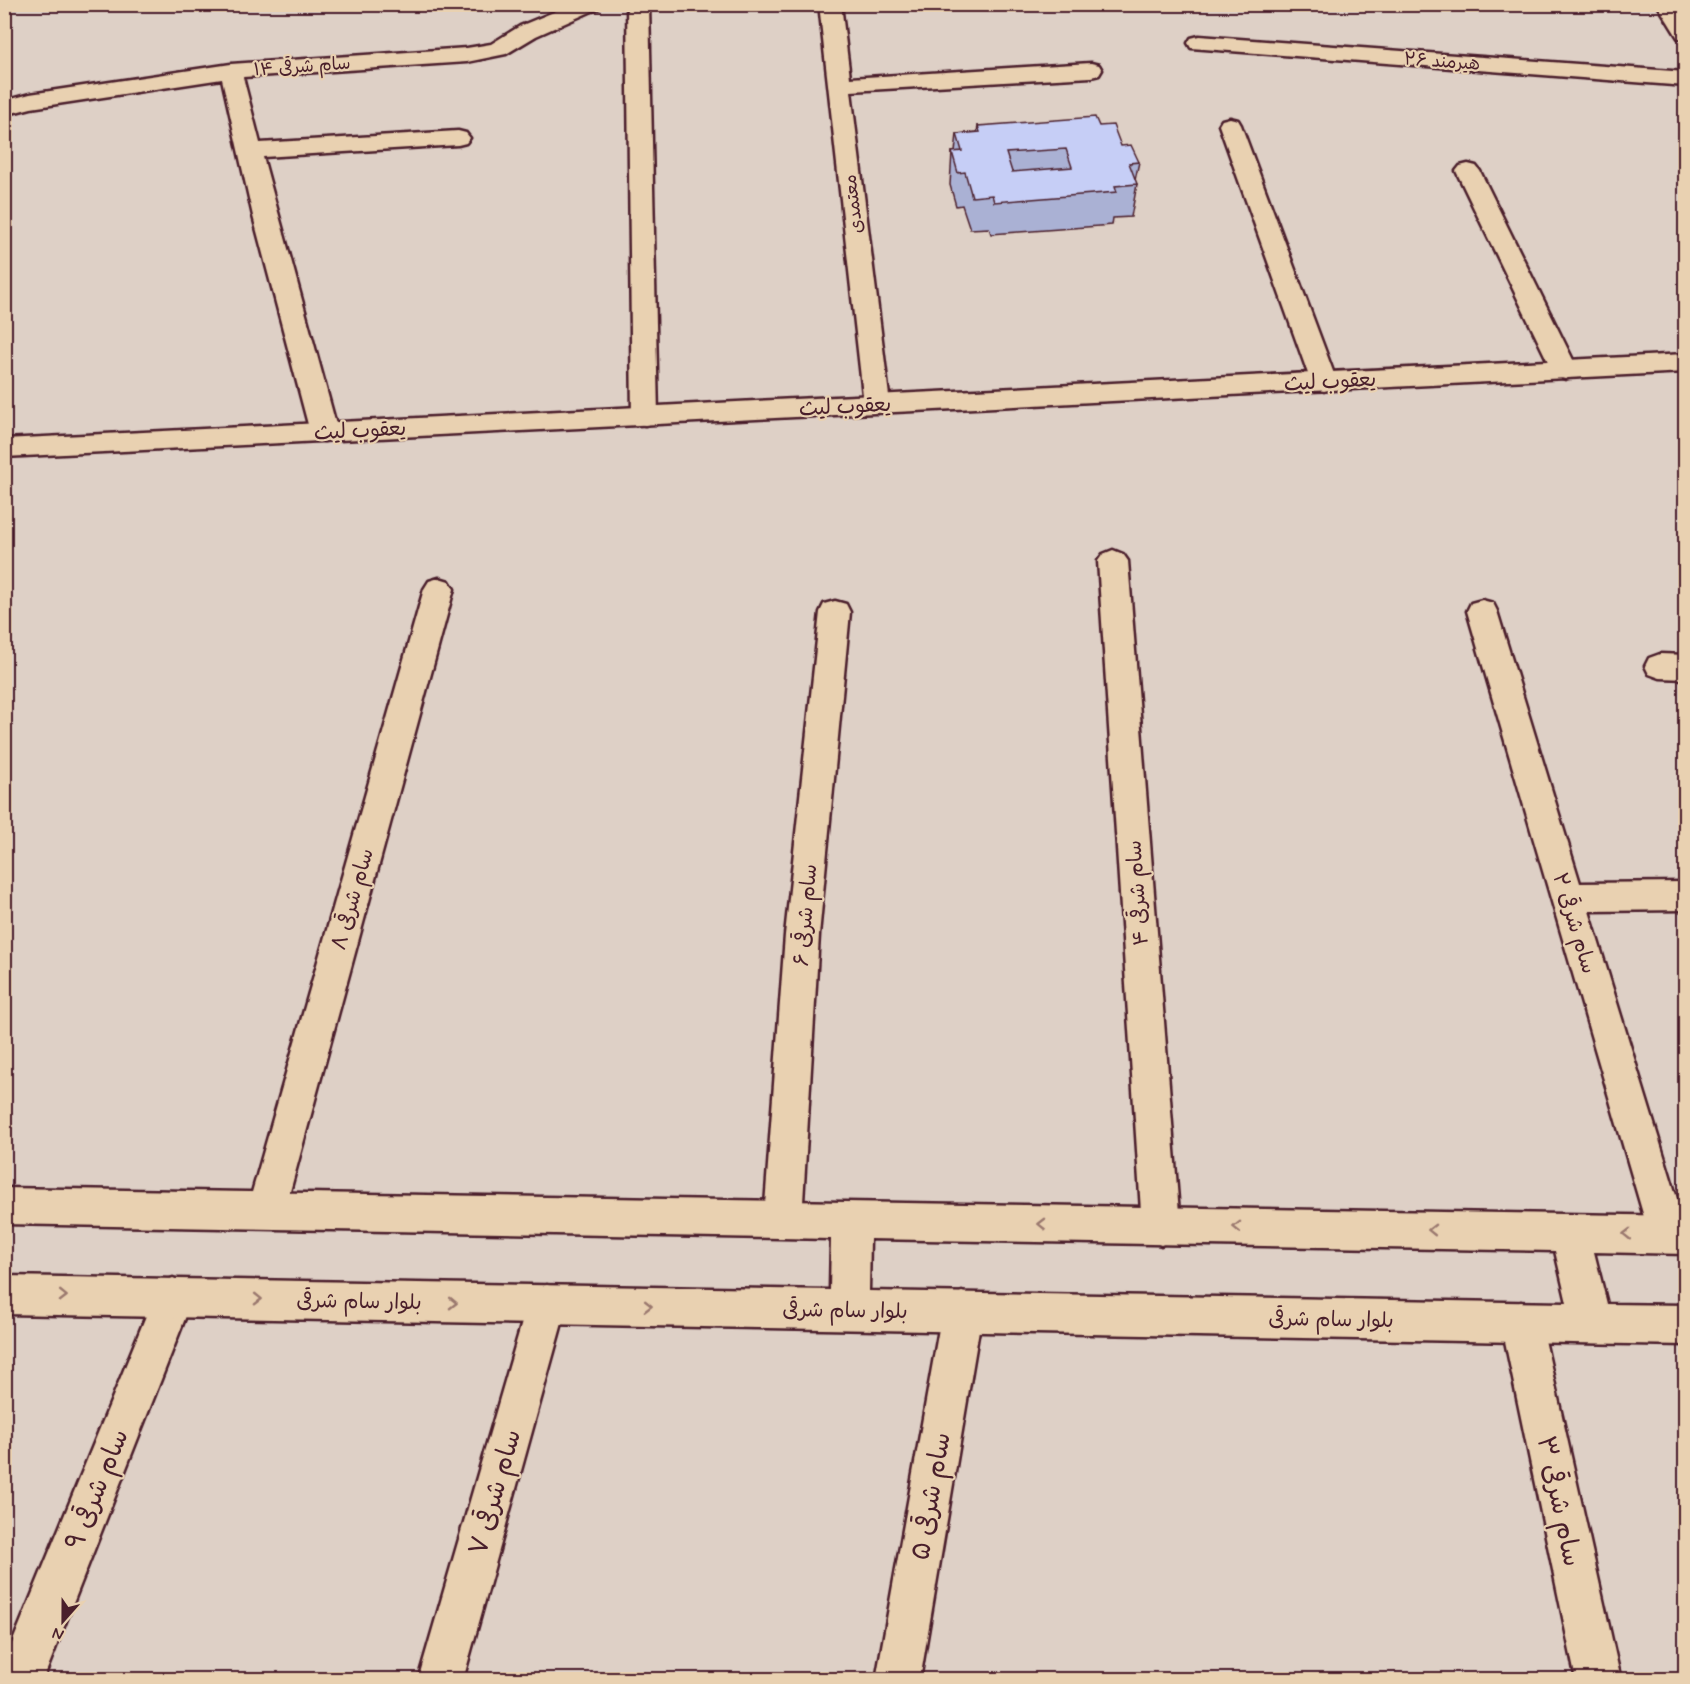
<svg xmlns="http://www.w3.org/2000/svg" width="1690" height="1684" viewBox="0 0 1690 1684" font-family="Mynerve,'Playpen Sans Arabic',sans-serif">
<rect width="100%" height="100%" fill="#ded0c6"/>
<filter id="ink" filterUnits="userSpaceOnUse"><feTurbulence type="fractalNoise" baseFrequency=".0167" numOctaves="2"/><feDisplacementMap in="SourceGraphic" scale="12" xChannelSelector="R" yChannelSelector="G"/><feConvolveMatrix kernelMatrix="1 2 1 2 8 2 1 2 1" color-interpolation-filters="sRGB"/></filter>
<g filter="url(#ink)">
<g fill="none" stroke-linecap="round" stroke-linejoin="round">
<g stroke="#4a1f2b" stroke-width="5">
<path id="minor" d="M573,4h29l-3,4 -63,28 -30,18 -39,8 -224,15 17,66 198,-12 8,2 4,5 -4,5 -8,2 -195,12 75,275 -4,7 -10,2 -10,-2 -4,-7 -57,-216 -31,-137 -191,29 -27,7v-14l26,-7 201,-30 236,-16 24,-4 29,-18z
M627,4h22l9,412 -3,6 -10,3 -10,-3 -3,-6z
M819,4h22l9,74 241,-15 8,2 3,5 -3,5 -8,2 -240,14 39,313 -4,6 -9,3 -9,-3 -4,-6z
M1199,36l487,36v14l-495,-38 -3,-5 3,-5z
M1230,118l8,2 3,5 96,257 -4,6 -9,3 -9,-3 -4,-6 -92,-257 3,-5z
M1468,164l8,2 4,5 98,199 -4,6 -9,3 -9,-3 -4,-6 -96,-199 4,-5z
M1113,550l10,4 5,7 52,665 -5,13 -14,6 -14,-6 -5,-13 -44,-665 5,-7z
M439,578l10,3 5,8 -169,621 -5,13 -14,5 -14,-5 -5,-13 177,-621 5,-8z
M1482,600l11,3 4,8 83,272 106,-1v28l-97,1 97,317v10l-4,9 -14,6 -14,-6 -5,-13 -182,-623 4,-8z
M835,601l11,3 4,8 -31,323 -17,284 -5,13 -14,5 -14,-5 -5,-13 21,-284 35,-323 4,-8z
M1660,654l26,1v24l-26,-1 -11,-4 -4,-8 4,-8z
M173,1278l14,6 6,14 -150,382h-39v-17l155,-379z
M547,1285l14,6 6,14 -104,375h-45l109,-375 6,-14z
M962,1292l14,6 6,14 -62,368h-44l66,-368 6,-14z
M1521,1302l14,6 6,14 80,358h-45l-75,-358 6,-14z"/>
</g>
<g stroke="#4a1f2b" stroke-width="5">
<path id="tertiary" d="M1686,354v18l-1682,85v-18z
M4,1188l1682,28v38l-92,-2 13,52 79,1v40l-1682,-31v-38l826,14 1,-51 -827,-15zM870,1239l685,12 12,52 -698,-12z"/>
</g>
<g stroke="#4a1f2b" stroke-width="5">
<path id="secondary" d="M1657,4h21l8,12v23l-8,-1z"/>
</g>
<use href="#minor" fill="#e9d1b1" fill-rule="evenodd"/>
<use href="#tertiary" fill="#e9d1b1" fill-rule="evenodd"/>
<use href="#secondary" fill="#e9d1b1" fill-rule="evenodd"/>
</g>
<path fill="#aab1d4" stroke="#4a1f2b" stroke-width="1.5" d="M978,126h121l40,36 -4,18 2,4 -6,33 -18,1 -1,7 -121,9 -2,-6 -19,1 -8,-24 -6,1 -6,-21 2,-33h3l2,-18 20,-2z"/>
<path fill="#c6cef6" stroke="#4a1f2b" stroke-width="1.5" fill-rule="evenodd" d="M1095,117l4,9 14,-1 8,21 10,-1 8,17 -10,1 8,21 -22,2 2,6 -123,10 -2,-7 -20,2 -7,-25 -7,1 -6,-21 10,-1 -5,-17 23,-2 -2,-6zM1066,149l6,18 -60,5 -6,-19z"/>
<defs><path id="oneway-chevron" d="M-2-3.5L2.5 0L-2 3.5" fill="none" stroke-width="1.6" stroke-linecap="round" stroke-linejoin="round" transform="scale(1.5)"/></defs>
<g stroke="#9a786e">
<use href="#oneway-chevron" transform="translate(1042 1224) rotate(-179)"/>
<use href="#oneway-chevron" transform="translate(1237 1227) rotate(-179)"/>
<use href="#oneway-chevron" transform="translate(1432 1230) rotate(-179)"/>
<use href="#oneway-chevron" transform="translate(1627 1234) rotate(-179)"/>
<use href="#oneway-chevron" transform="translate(63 1296) rotate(1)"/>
<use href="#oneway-chevron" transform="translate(258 1299) rotate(1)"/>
<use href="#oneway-chevron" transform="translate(453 1303) rotate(1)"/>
<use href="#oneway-chevron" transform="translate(648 1306) rotate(1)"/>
</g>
</g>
<g text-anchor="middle" stroke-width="4.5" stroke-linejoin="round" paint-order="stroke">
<g font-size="18" fill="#4a1f2b" stroke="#e9d1b1">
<text transform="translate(1442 61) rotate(4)" y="6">هیرمند ۲۶</text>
<text transform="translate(302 66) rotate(-4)" y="6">سام شرقی ۱۴</text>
<text transform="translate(853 204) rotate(-97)" y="6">معتمدی</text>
</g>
<g font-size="21" fill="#4a1f2b" stroke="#e9d1b1">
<text transform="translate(1330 381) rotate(-3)" y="7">یعقوب لیث</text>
<text transform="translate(845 406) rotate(-3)" y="7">یعقوب لیث</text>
<text transform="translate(360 430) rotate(-3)" y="7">یعقوب لیث</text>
<text transform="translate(1137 893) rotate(-94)" y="7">سام شرقی ۴</text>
<text transform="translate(352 899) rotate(-74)" y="7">سام شرقی ۸</text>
<text transform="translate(805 915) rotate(-85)" y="7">سام شرقی ۶</text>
<text transform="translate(1575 923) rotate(73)" y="7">سام شرقی ۲</text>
<text transform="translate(359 1301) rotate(1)" y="7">بلوار سام شرقی</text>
<text transform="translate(845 1310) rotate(1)" y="7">بلوار سام شرقی</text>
<text transform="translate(1331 1319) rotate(1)" y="7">بلوار سام شرقی</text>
</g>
<g font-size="26" fill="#4a1f2b" stroke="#e9d1b1">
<text transform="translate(96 1489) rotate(-68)" y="9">سام شرقی ۹</text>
<text transform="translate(494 1492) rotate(-74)" y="9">سام شرقی ۷</text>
<text transform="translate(930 1496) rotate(-80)" y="9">سام شرقی ۵</text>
<text transform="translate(1560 1501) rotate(78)" y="9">سام شرقی ۳</text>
</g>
</g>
<rect width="1690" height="1684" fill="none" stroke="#e9d1b1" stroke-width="24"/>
<rect x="12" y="12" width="1666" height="1660" fill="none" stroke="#4a1f2b" stroke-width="2" filter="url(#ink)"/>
<g transform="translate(63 1621) rotate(201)" stroke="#e9d1b1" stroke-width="4.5" paint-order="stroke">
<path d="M0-4.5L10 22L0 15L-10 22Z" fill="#4a1f2b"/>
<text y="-9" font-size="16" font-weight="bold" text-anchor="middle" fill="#4a1f2b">N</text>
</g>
</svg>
